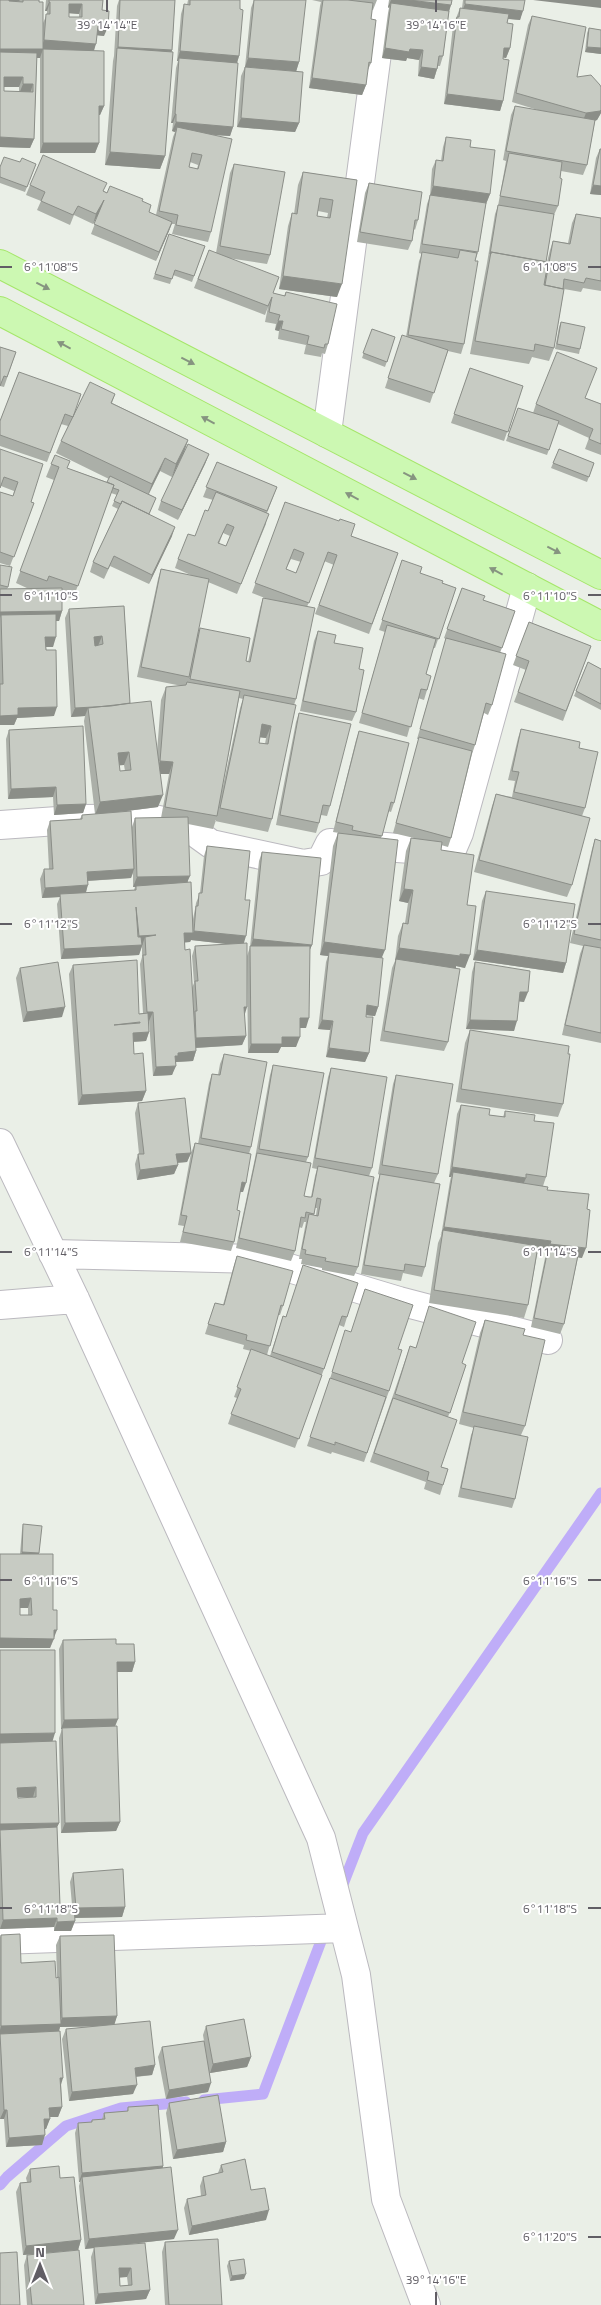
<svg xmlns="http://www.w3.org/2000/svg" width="601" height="2305" viewBox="0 0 601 2305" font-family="'Titillium Web',sans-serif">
<rect width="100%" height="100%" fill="#eaefe7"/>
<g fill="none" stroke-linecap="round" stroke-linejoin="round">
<path stroke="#bfadf8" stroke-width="11" d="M340,1892l23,-59 238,-340
M204,2100l59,-6 63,-166
M0,2185l7,-8 59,-51 55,-18 65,-6"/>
<g stroke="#bbb9bf" stroke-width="30">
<path id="street" d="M327,433l57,-433
M0,825l86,-6 63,-1 37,8 25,18 92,20 18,-3 9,-18c40,4 80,4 120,11l9,-21 68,-246
M0,1143l75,156 246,539 35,137 30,224 40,106
M53,1254l206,5 140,42 149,39
M0,1305l75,-6
M0,1940l344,-12"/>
</g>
<g stroke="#a5e669" stroke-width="30">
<path id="primary" d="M0,264l601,311
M0,311l601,315"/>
</g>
<use href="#street" stroke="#fff" stroke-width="28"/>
<use href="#primary" stroke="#ccf8b2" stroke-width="28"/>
</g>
<path fill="#abafa8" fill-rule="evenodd" d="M0,0h40h-1l4,23 4,-9v-3h-2l1,-11h57l-1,10 2,26 -7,-1 -3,16 10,55 -4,9h-1v28l-4,10h-55v-95h-3l-3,81 -4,9 -30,-1zM69,13l10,1v3h-10zM4,87h15v5l-15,-1z
M119,0h56l-3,50 -7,106 -5,13 -55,-4 8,-104 1,-5 3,-50z
M188,0h52l-1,56 -2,7 -4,64 -3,9 -19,-1v97l-3,10 -36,-8 3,-10h-3l-16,37 -65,-27 8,-21 -6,11 -19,-9 -4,10 -33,-15 4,-9 -15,-6 4,-10 74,6 3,2 35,8 7,11 7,3 17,-78 2,-5 -3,-1 1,-8h-2l5,-55 2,-7h-1l4,-47 3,-10 3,1zM190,162l8,3 -1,4 -8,-2z
M254,0l45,62 -3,9 3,52 -4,9 -58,-5 4,-51 4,-9 6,-59z
M312,0h65l-4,10h-1l-1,9v44l-4,9 -1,13 -4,10 -53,-7 11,-82 1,-4z
M389,0h63l-3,12 -6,44 -3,10h-2l-4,13 -16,-3 1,-16 -12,-2 -1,3 -24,-3 6,-45 1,-5 -1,-1z
M463,0h62l-5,20 -12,-1 -1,4 3,25 -4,10 -3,-1v44l-3,10 -56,-7 9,-78 7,-18h2z
M532,16l45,61 24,10v26l-4,7 -2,1 -8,44 -4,10 -22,-4 -1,7 -2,28 -4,9 -8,47h1l3,-12 3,-9 15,2 4,-20 4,-9 25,4v73l-18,-3 -2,4 -17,-3 -10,59 -5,13 -17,-4 -3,7 -59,-10 17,-91 8,-49 3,-8 8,-45 -3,-1 8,-45 4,-9 26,5 -29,-9 16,-77z
M589,28l12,2v24l-16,-2 2,-19z
M446,137l24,10 20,47 -4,10v-1l-8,49 -3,9 -11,83 -3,10 -13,-3 -18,52 -45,-15 14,-43 7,-8 13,-76 3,-7 -3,-1 8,-49 3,-8 2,-27 4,-9 5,1 2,-14z
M600,149l1,46 -11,-1 6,-36z
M20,162l16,2 -11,28 -25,-9v-16z
M234,164l36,91 -3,9 -39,-6 45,35 11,3 2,-4 42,52 -3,10 -3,-1 -1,4 -17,-3 2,-9 -28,-6 1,-8 -4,-1 1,-6 -11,-2 3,-15 -3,8 -71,-27 15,-38 7,3 14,-80z
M303,172l54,8 -20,117 -58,-8 9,-63 4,-13 2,1 4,-29zM318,211l10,2 -1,5 -10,-2z
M369,183l49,37 -3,10 -1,-1 -2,12 -4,9 -51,-8 8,-49z
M169,234l36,12 -13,36 -19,-7 -3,9 -17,-5z
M561,322l19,27 -1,5 -24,-5 4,-22z
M372,329l23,8 -10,30 -23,-9z
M0,347l16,5 -12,35 -4,-1z
M470,368l53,18 -19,55 -53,-18z
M19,372l55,43 41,-21 -3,9 76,37 -4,12 -12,25 -12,-6 -11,23 7,4 -7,16 23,22 -23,48 -39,-18 -6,13 -14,-7 3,-10 25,-53 -6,-3 5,-11 -6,-2 -38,106 -11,-4v16l-3,10h-3l-3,26h-7l8,69 -37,2 -3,7h-14v-160l8,22 -1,2h22l-13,-6 38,-103 -8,-3 9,-22 12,13 40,14 2,-3 -53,-26 5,-12 7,-15 -7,-2 -14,38 -47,-16v-25z
M586,398l15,6v51l-16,-6 4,-11 -31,-14 -11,31 -41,-14 12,-33 15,5 3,-9z
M0,449l31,53 3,1 -24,63 -10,-3v-71l13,4 1,-5 -13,-5z
M559,449l35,14 -7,19 -36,-14z
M209,454l-4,10 -27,56 -20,-10 3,-9z
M217,462l60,25 -10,26 -1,11 -29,70 -29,-12 -11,53 3,-7 46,33 2,1 12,-54 3,-10 7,2 -18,-7 33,-91 66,34 47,17 -29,81 -54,-20 19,-49 -10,-4 -17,46 -11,92 -2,6 -22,114 -4,13 -53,-11 1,-1 -3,9 -25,-5v59l5,36 2,-10 1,-6 4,-10 4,-37 3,-10 38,54 -2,44 4,12 3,-9 9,-86 3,-9 50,93 -2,4 -4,79h-6l-4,19h-15l-3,6h-30l-1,-96 -3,59 2,20 -4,9 -46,3v3l-3,10 -17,1 -4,13 -19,1 -4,-55h-1l1,11 -3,9 -13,1 1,12 12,37 -4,10 -64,4 -9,-131 4,-9 66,49 4,-1 -3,-49 2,-7v-11l-3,9 -78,4 -4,-55 3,-7 -18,1 -2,-19 4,-10h5l-2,-39 3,-9 30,-2 2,-4 13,-1 -11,-93 1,-5 -14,1 -6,-99 4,-9 55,-3 6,97 27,49 4,-52 5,-13 16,-1 -45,-9 21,-98 3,-10 32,7 -18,-8 3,-9 17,-23 13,-25 5,-11 -10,-3zM223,533l7,3 -4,10 -7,-2zM291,559l10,3 -5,11 -10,-4zM239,698l4,1 -3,9 -19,87zM260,737l6,1 -1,6 -6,-1zM119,765h5l1,6h-5zM160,774h9l-8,44h-26l-3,9 -5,-16 31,-4zM133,873v14h2l-1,3 -48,3 2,-12 43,-3zM191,940l38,4 -34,2 -3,10 2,27 -2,5 -7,-38v-8h5z
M402,560l18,13 22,10 14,5 -21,60h-2l-7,26 1,16 -3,10 -6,-2 -11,39 -48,-14 26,-91 -6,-2z
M462,588l21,12 32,11 -15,42 -8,52 -4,10 -4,-2 -9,32 -3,9 -21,84 -3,9 -7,-2v5l26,55 -2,63 -9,-2v2l-8,74 -4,9 -64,-10 12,-73 3,-7 3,-25 5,-13h2l3,-20 -9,-2 7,-50 5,-13h3l-21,-5 26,-94h-2l29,-100 -2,-1z
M529,622l62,24 -28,75 -49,-19 12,-32 -13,-5z
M318,631l16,12 25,26 -3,43 -4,9 -52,-10 14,-70z
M588,662l13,7v41l-27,-14z
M299,713l31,93 -3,10 -6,-1 -2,8 -3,10 -40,-8 20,-103z
M521,729l58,19 6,60 -3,8 -10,69 -5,12 -93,-25 18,-66 4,-12 16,3 3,-16 -7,-1 10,-42z
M9,730l77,74 -3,9 -29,2 -1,-18 -45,2 -2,-60z
M359,731l35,72 -3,9 -3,-1 -7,27 1,120 -4,49 -3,9 -9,-1 3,38 -4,9 -39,-5 4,-27 -12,-1 8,-67 2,-6 -8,-1 13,-109 5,-13h1l-6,-1 23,-92z
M595,839l6,2v202l-39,-8 18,-81 3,-8 -13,-3 22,-94z
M486,891l80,72 -3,10 -90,-13 9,-59z
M475,962l49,40 -5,-1 -5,30 -48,-2 6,-57z
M20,968l42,49 -39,5 -7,-44z
M470,1030l93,74 -5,13 -102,-15 9,-59z
M224,1054l27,93 -2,7 -6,38h-3l-3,18 -3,32 -3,9 -51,-9 4,-16 -6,-1 13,-72 4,-10 3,1 11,-61 3,-9 6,1 2,-11z
M273,1065l35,92 -2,5 -2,34 7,1 4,-21 2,-7 -5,-1 16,-91 3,-9 41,100 -3,8 -11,91 -4,9 -32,-6v-2l-21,-4 1,-5h-3l7,-37h-2l-2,6 -3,-1 -4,24 -4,10 -55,-13 19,-90 15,-83zM315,1208h2l-1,7h-2z
M396,1075l42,99 -4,9 -9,84 -3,10 -19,-4 -2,8 -40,-7 16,-91 3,-8 -2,-1 15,-90z
M138,1103l53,50 -4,9 -10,1 1,2 -4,9 -37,6 -2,-16 3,-10h1l-4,-41z
M461,1105l28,10 14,2 2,-6 29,10 12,56 -3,9 4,4 35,68 -4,-1 -14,67 -4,10 -29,-7 14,-69 2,-7 -9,-2 -10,56 -4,13 -95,-15 9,-60 3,-7 9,-55 1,-4h-2l8,-63z
M237,1256l46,50 -3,9h-2l-11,40 3,1 13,-40 3,1 17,-52 44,52 -3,10 -5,-2 -15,44 -29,79 -67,-24 9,-26 -3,-1 17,-46 -8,-2 1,-4 -39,-11 10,-31 8,2 11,-40z
M485,1320l38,15 2,91 -4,9 -6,64 -3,9 -54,-11 13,-62 3,-7 -15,-4 21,-91z
M342,1340l56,9 -9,42 -25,71 -32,-10 -1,2 -24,-8 22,-64z
M410,1346l56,19 -18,52 -7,50 7,2 -8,26 -16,-6 2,-7 -56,-20z
M23,1524l16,29v1l14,56 1,29 -4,9h-50l20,-94 2,-24zM20,1608h8v7h-8z
M63,1640l53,4 19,18 -3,10h-15l-2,54 5,96 -4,9 -55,2 -2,-95 3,-9h-1l-2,-80z
M0,1650l52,91 7,82 -2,4 3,78h12l-2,-23 3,-9 52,34 -3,10 -48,1 1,3 -4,10h-17v-4l-54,2zM18,1797h15l-15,1z
M1,1935l20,28 35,15h1l-1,-33 4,-9 57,80 -3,8 41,41 -3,10 -16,2 -3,17 -64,7 -7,-62 4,-10 30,-3 -36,1 -1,4 3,76 -4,10h-8l-4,12h-1l-3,16 -36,2 -2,-28h-4v-182z
M206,2026l45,31 -4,10 -37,6 -2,19 -42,7 -8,-42 4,-10 42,-6 -1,-6z
M169,2103l57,39 -3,10 -50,7 -7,-46z
M128,2107l35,59v2l11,71 -61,7 37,44 -4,9 -51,5 -4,-47 3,-9 -9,1 -6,-63 1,-4h-1l-4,-49 3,-10 13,-1 1,-2 10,-1 2,-6 23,-2zM120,2277h7l1,8 -8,1z
M221,2165l30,25 15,30 -77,15 -5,-27 3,-9 14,-3 -1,-10 3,-9 15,-4z
M30,2169l51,71 -3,10 -55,5 -7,-63 4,-9 7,-1 -1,-4z
M165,2242l57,63h-57l-3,-53z
M27,2255l57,50h-57l-3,-40z
M229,2261l15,18 -14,2 -3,-15z"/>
<path fill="#8b8e88" d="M6,0h14l-1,1h-13z
M391,0h18l42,5 -3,9 -57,-11 -2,5 -1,-1z
M533,0h68v8z
M49,2h1l-3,9h-2z
M69,4h13l-3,10 -13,-1z
M465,4l58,7 -3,9 -59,-6z
M98,26l10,1 -4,9 -10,-1z
M44,40l52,4 -3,9 -50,-4 -3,9h-40v-9h41z
M118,47l54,3 -3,9 -52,-10z
M587,47l14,1v6l-16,-2z
M385,48l25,1 13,1 -4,10 -12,-2 -1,3 -24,-3z
M504,48h6l-4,10 -6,-1z
M180,51l59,5 -3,10 -57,-8 -1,3h-1z
M248,58l51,4 -3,10 -51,-5z
M421,67l16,2 -3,10 -16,-3z
M4,77h19l-4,10h-19z
M312,78l54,7 -4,10 -53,-7z
M23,84h10l-3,10h-11z
M447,94l56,7 -3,10 -56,-7z
M99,106h5l-4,9h-5z
M601,110v3l-4,7 -15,3 4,-10z
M175,114h1l-3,9h-2z
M241,118l58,5 -4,9 -58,-5z
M176,122l57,5 -3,9 -54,-4 1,-5 -2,5 -3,-1z
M0,137l34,2 -4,9 -30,-1z
M43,143h56l-4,10h-55z
M110,152l55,4 -5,13 -55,-4z
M593,185l8,1v9l-11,-1z
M433,186l57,8 -4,10 -56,-8z
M104,200l-3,9 -8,15 3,-10z
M172,222l-3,9 -13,30 3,-9z
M283,276l59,8 -5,13 -58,-8z
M278,321h5l-4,10 -4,-1z
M188,440l-4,12 -12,25 4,-13z
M209,454l-4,10 -27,56 4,-10z
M165,458l-5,13 -13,26 5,-13z
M175,527l-3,9 -23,48 3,-9z
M62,611l-3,10 -58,1v-7l-1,3v-6z
M102,636l-4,10 -7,1 3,-10z
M45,637h11l-3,10h-11z
M130,705l-42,3 -3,8 -14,1 4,-9z
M57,707l-3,9 -37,2 -3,7h-14v-9l18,-8z
M262,724l9,2 -5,12 -9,-1z
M129,752l-5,13 -11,1 5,-13z
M160,761l13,1 -4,12h-13z
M56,787l-3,10 -45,2 3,-10z
M163,795l-5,12 -63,8 5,-13z
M86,804l-3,9 -29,2 3,-10z
M134,869l-3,9 -47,3 3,-9z
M190,876l-4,9 -53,2 4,-10z
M88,885l-3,10 -25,-1v3l-18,1 3,-10z
M404,889l9,1 -5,13 -9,-2z
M194,931l52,5 -3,10 -52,-6 -1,2 -9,1 3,-10h9z
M156,935l-11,2 -6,18 -78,4 3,-10 72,-4 3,-9z
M253,939l59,6 -4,9 -58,-5z
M324,942l61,8 -5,12 -51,-10 -1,4 -8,-1z
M399,948l61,6 10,1 -5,13 -9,-2v3l-61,-9z
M477,950l89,13 -3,10 -90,-13z
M520,992h8l-4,10 -8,-1z
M367,1005l11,2 -3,9 -11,-1z
M65,1007l-3,10 -39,5 4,-10z
M244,1007h3l-3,10z
M147,1012h6l-4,9 -5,1z
M300,1018h9l-3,10h-10z
M322,1020l11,1 -3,9 -12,-1z
M470,1020l47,1 -3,10 -48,-2z
M149,1032l-3,9 -17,1 4,-9z
M246,1036l-4,9 -49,3 3,-10z
M282,1037h18l-4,10h-15l-3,6h-30l3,-9z
M329,1048l40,5 -4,9 -39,-5z
M196,1051l-3,10 -17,1 -1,4v-10l3,-3z
M176,1066l-4,9 -19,1 3,-9z
M146,1091l-4,10 -64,4 4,-10z
M191,1153l-4,9 -14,1 3,-9z
M178,1165l-4,9 -37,6 3,-10z
M452,1167l74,11 -4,9 -69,-15 -2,5h-2z
M242,1182l4,1 -3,9h-4z
M444,1227l107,14 -4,10 -105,-14 1,-7 -3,6z
M550,1244l36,4 -4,10 -35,-5 1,-4 -1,4z
M22,1552l17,1 -2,5 -17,-1z
M31,1598l-3,10h-12l4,-9z
M54,1630h3l-7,18h-50v-10z
M117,1662h18l-3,10h-19z
M118,1719l-4,10h-53l3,-9z
M55,1733l-3,10h-52v-9z
M36,1787l-3,10h-19l3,-9z
M120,1822l-4,9 -55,2 4,-10z
M59,1823l-4,9 -55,2v-10z
M125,1907l-3,10 -50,1 4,-10z
M57,1918l-3,9 -54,2 3,-9z
M75,1921l-4,10h-17l3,-9z
M117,2016l-3,10 -54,1 -2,7 -58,2v-6l1,-4 59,-2 2,-6z
M251,2057l-4,10 -37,6 3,-9z
M155,2065l-3,10 -21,2 4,-9z
M60,2078h3l-3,10z
M211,2083l-3,9 -42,7 3,-9z
M137,2085l-4,9 -64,7 3,-9z
M62,2107l-4,10h-12l3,-9z
M4,2110h3l-3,9h-4z
M44,2119h6l-4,10h-5z
M45,2135l-3,10 -36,2 3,-9z
M226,2142l-3,10 -50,7 4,-9z
M163,2166l-3,9 -78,2 -2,5h-1l3,-9z
M269,2210l-3,10 -77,15 3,-9z
M178,2230l-4,9 -89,10 4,-10z
M81,2240l-3,10 -55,5 3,-9z
M119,2268h12l-4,9 -11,1z
M246,2274l-2,5 -14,2 2,-5z
M150,2290l-4,9 -51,5 3,-10z"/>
<path fill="#c7cbc3" stroke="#8b8e88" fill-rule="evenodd" d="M0,0h9v1l14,1v-2h16v2h4v47h-43z
M49,0h54l-1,10 7,1 -1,16 -10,-1 -2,18 -52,-4 2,-26h4v-12h-1zM69,4h13v13h-13z
M120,0h55l-3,50 -54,-3z
M190,0h50v9l3,1 -4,46 -59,-5 4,-47 6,1z
M254,0h52l-7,62 -51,-4z
M323,0h25l25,3 -2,16 5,1 -5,43 -2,-1 -3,23 -54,-7z
M409,0h43l-1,5z
M465,0h60l-2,11 -58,-7z
M391,3l58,8 -6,45h-4l-2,13 -16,-2 2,-17 -13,-1 -1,3 -24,-4z
M460,8l49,6 -2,9 6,1 -3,24h-6l-1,11 6,1 -6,41 -56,-7 10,-77h2z
M532,16l54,11 -9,50 14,-2 9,10 1,2v23l-1,1 -14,2 -70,-20z
M589,28l12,2v18l-14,-1z
M117,48l56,4 -8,104 -55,-4z
M43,49l61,2v55h-5v37h-56z
M0,52l37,1 -3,86 -34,-2zM4,77h19v7h10v8l-29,-1z
M179,58l59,5 -5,64 -57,-5v-8h-1z
M245,67l58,5 -4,51 -58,-5z
M515,106l80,14 -8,45 -81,-14z
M177,127l55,12 -21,93 -35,-7 2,-10 -19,-4zM192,153l10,2 -4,14 -9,-2z
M446,137l25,3 -1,7 25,3 -5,44 -57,-8 3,-26 7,1z
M600,149h1v37l-8,-1z
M509,153l53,9 -2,16 2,1 -4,27 -58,-10z
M43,155l64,28 -4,8 4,2 3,-7 33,13 -1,2 9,4 -2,7 23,10 -13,30 -65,-28 10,-24 -8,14 -18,-8 -5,9 -32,-14 4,-9 -15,-7z
M4,157l16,5 2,-4 14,6 -9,23 -27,-10v-10z
M234,164l51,8 -15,83 -50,-9z
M303,172l54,8 -15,104 -59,-8 9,-63 5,1zM320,198l13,2 -3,18 -13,-2z
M369,183l53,9 -4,28h-3l-3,21 -52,-9z
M430,195l56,8 -8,49 -56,-8z
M498,205l56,9 -8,48 -55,-10v2h-1z
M576,214l25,4v63l-15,-3 -2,5 -20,-4 -1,10 -18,-4 8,-44 17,3z
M169,234l36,12 -11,30 -19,-6 -3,9 -17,-5z
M209,250l70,27 -6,16 12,3 1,-4 51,12 -9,40h-3l-1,4 -17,-4 2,-8 -28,-7 2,-8h-5l2,-6 -11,-3 3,-15 -4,9 -70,-27z
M460,250l17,3 -2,8h3l-14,83 -56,-9 14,-83 36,6z
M491,252l57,10 -4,23 20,4 -10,59 -19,-4 -1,7 -59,-10z
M561,322l24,5 -5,22 -23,-5z
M372,329l23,8 -8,25 -24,-9z
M402,335l46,15 -14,43 -46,-15z
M0,347l16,5 -9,25 -3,-1 -4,10z
M557,352l40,16 -12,30 16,6v40l-12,-5 4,-10 -57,-25z
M470,368l53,18 -15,46 -54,-18z
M19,372l62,22 -8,23 -8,-3 -15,39 -50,-18v-14z
M90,382l25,12 -4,9 77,37 -12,24 -11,-6 -13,26 -91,-43z
M518,408l41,13 -10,29 -41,-14z
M188,444l21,10 -27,56 -21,-9z
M0,449l43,15 -12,38 3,1 -20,54 -14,-5v-60l13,4 5,-14 -14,-5 -4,11z
M559,449l35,14 -5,14 -36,-14z
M55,455l15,6 -3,7 47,17 -36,101 -29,-10 -2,5 -27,-10 39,-104 -8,-3z
M217,462l60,25 -10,24 -61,-24z
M110,476l46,22 -7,16 -27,-13 -1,3 -7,-3 5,-11 -6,-2 1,-3 -7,-3z
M216,492l53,22 -28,70 -63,-25 10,-25 7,2 10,-26 3,1zM227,524l7,3 -8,19 -8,-3z
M122,501l53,26 -23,48 -38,-19 -6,13 -15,-7z
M285,502l54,19 1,-2 15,5 -4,12 47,17 -26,71 -53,-19 18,-50 -9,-3 -19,51 -54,-20zM294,549l10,4 -8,20 -10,-4z
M402,560l20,7 -2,6 23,8 -1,2 14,5 -17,51 -57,-19z
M0,565l12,2 -4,20 -8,-2z
M161,569l48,10 -20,98 -48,-10z
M62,588v23l-62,1v-23z
M462,588l23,8 -2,4 32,11 -13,37 -55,-19z
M263,598l52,10 -19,91 -106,-20 10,-51 50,10 -4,23 4,1z
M124,606l6,97 -19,3 -36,2 -6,-99zM102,636l1,8 -8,2 -1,-9z
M56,614v23h-11l1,13h10l1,57 -39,1v7l-18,1v-32h3l-2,-69z
M529,622l62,24 -25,65 -48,-19 11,-31 -13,-5z
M387,625l49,14 -10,35 5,2 -4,14 -6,-1 -10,38 -49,-14z
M318,631l18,4 -2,8 29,5 -4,21 5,1 -8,42 -53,-11z
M446,638l60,16 -14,51 -6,-2 -11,42 -55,-16z
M588,662l13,7v35l-25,-13z
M187,682l53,9 -23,125 -52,-9 8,-45 -13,-1 6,-74 20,-2z
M244,695l52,10 -24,114 -52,-11zM262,724l9,2 -3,18 -9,-1z
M151,701l12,94 -63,7 -12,-94zM129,752l2,18 -11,1 -2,-18z
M299,713l52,11 -21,82 -7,-1 -4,18 -39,-8z
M83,726l3,78 -29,1 -1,-18 -45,2 -2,-59z
M521,729l59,13 -1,6 19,4 -13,56 -71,-16 5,-20 -7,-1z
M359,731l50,12 -15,60 -3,-1 -9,34 -30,-6 1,-4 -17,-4z
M419,737l53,14 -21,87 -55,-15z
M496,794l94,24 -18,67 -93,-25z
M131,811l3,58 -47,3 1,13 -43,3 -1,-19h9l-3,-48 32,-2v-4z
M188,817l2,59 -53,1 -2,-59z
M338,833l60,7 -13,110 -61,-8z
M411,838l31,4 -1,8 33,5 -7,50 9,1 -6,49 -10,-1v2l-61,-8 4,-25 5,1 5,-34 -9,-1z
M595,839l6,2v99l-27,-6z
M207,846l43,5 -5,49h5l-4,36 -52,-5 2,-25h2l1,-13h3z
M262,852l59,6 -9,87 -59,-6z
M191,882l2,51h-9l1,17 5,-1 6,102 -18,2v3h-3l1,10 -20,1 -3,-55h-6l-4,-57h3l-1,-18 11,-2 -17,1 -3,-29 2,30h3l1,8 -78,4 -4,-55 76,-4v-4z
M486,891l89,13 -9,59 -89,-13z
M247,943v64h-3l2,29 -50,2 -1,-27h2l-2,-30h3l-3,-35z
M584,945l17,3v85l-36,-8z
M250,946h60l-1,72h-9v19h-18v7h-31z
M329,952l54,6 -5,49 -11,-2 -1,12h7l-4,36 -40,-5 4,-27 -11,-1z
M396,959l64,10 -12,73 -64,-11z
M137,960l2,54 9,-1 1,19 -16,1 1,21 9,-1 3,38 -64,4 -9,-130zM140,1022v1l-26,2z
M58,962l7,45 -38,5 -7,-44z
M475,962l55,9 -2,21h-8l-3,29 -47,-1z
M470,1030l99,16 -1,8h2l-7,50 -102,-15z
M224,1054l43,8 -16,85 -50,-9 11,-64 8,1z
M273,1065l51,8 -16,84 -49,-8z
M331,1068l56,9 -15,91 -57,-10z
M396,1075l57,9 -15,90 -56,-9z
M185,1098l6,55 -15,1 2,11 -38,5 -2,-16h6l-6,-51z
M461,1105l29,4 -1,6 16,2v-6l30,4 -1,6 20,2 -8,54 -20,-3v4l-74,-11z
M195,1143l56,11 -5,29 -4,-1 -5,28 3,1 -6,31 -51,-10 4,-16 -6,-1z
M257,1153l54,10 -7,33 5,1h3l6,-31 56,11 -16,90 -33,-6 1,-3 -21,-4 1,-4 -4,-1 7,-35 9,2 3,-17 -4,-1 -3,16 -8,-2 -1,6 -4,-1 -6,34 -56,-13z
M453,1172l95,15 -1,3 42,4 -2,15 3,1 -4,38 -36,-4 1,-3 -107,-14z
M380,1174l60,10 -15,83 -20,-3 -1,7 -40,-6z
M443,1230l95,16 -10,59 -94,-15z
M548,1249l30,6 -14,69 -30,-6z
M237,1256l56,15 -10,35 -2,-1 -11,41 -24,-6 1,-5 -39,-11 7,-21 9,2z
M303,1265l55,18 -11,34 -5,-1 -18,53 -52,-17 11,-36 3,1z
M365,1289l48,16 -15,44 4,1 -13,41 -57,-19 13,-42 6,2z
M429,1306l47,16 -14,41 4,2 -16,48 -55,-19 15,-48 6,2z
M485,1320l40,9 -2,6 22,5 -20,86 -62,-14z
M251,1349l71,26 -23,64 -68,-25 10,-25 -4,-2z
M330,1378l56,19 -19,56 -32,-11v3l-25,-8z
M393,1398l64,22 -16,47 7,2 -5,16 -16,-5 2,-8 -55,-19z
M474,1426l54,11 -13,62 -54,-11z
M23,1524l19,2 -3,27 -17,-1z
M0,1554h53v56h4v20h-3v9l-54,-1zM31,1598l1,17h-12v-16z
M116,1639v5h18l1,18h-18l1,57 -54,1 -1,-80z
M0,1650h55v83l-55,1z
M117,1726l3,96 -55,1 -3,-95z
M56,1741l3,82 -59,1v-81zM36,1787v10l-18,1 -1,-10z
M57,1827l3,78h14l1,16 -18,1v-4l-54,2 -3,-90z
M123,1869l2,38 -49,1 -3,-35z
M20,1934l1,29 34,-2 1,17 3,-1 2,47 -60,2v-91z
M114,1935l3,81 -55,2 -2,-82z
M244,2019l7,38 -38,7 -7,-38z
M150,2021l5,44 -20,3 2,17 -65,7 -6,-63z
M60,2031l3,47h-3l2,29 -13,1 1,11h-6l1,16 -36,3 -2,-28h-3l-4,-76z
M204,2041l7,42 -42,7 -7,-43z
M218,2095l8,47 -49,8 -8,-47z
M158,2105l5,61 -81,7 -4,-50 14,-1v-2l13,-1 -1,-6 24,-2v-4z
M245,2159l6,31 14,-2 4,22 -77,16 -5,-27 19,-4 -3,-18 20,-5 -2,-7z
M59,2166l1,12 14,-1 7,63 -55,6 -6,-63 11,-1 -1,-13z
M171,2167l7,63 -89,9 -7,-62z
M218,2239l4,66h-53l-4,-63z
M145,2243l5,47 -52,4 -4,-47zM119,2268h12l1,17 -12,1z
M79,2250l5,55h-52l-5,-50z
M17,2252l3,53h-20v-52z
M244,2259l2,15 -14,2 -3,-15z"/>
<defs><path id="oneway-solid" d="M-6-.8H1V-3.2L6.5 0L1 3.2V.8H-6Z" transform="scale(1.25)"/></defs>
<g fill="#869480">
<use href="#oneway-solid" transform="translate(43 286) rotate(27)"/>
<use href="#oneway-solid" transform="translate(64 345) rotate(-152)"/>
<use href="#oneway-solid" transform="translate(188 361) rotate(27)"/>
<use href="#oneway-solid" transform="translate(208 420) rotate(-152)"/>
<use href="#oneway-solid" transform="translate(410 476) rotate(27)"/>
<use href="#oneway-solid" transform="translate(352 496) rotate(-152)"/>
<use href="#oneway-solid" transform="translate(554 550) rotate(27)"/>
<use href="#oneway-solid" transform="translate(496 571) rotate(-152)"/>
</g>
<path fill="none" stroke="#615e65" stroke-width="2" d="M107,0v12M436,0v12M0,267h12M588,267h13M0,595h12M588,595h13M0,924h12M588,924h13M0,1252h12M588,1252h13M0,1580h12M588,1580h13M0,1908h12M588,1908h13M588,2237h13M436,2292v13"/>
<g font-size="12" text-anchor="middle" fill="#615e65" stroke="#fff" stroke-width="4" stroke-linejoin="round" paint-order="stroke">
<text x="107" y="29">39°14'14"E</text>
<text x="436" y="29">39°14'16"E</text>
<text x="51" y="271">6°11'08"S</text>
<text x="550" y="271">6°11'08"S</text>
<text x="51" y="600">6°11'10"S</text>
<text x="550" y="600">6°11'10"S</text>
<text x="51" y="928">6°11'12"S</text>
<text x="550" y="928">6°11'12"S</text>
<text x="51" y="1256">6°11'14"S</text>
<text x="550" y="1256">6°11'14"S</text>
<text x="51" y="1585">6°11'16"S</text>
<text x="550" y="1585">6°11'16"S</text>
<text x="51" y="1913">6°11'18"S</text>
<text x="550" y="1913">6°11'18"S</text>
<text x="550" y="2241">6°11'20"S</text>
<text x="436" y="2284">39°14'16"E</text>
</g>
<g transform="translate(40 2265)" stroke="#ffffff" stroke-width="4" paint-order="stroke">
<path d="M0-4L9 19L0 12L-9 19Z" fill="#615e65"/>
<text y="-8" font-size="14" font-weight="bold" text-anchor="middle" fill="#615e65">N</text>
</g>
</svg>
